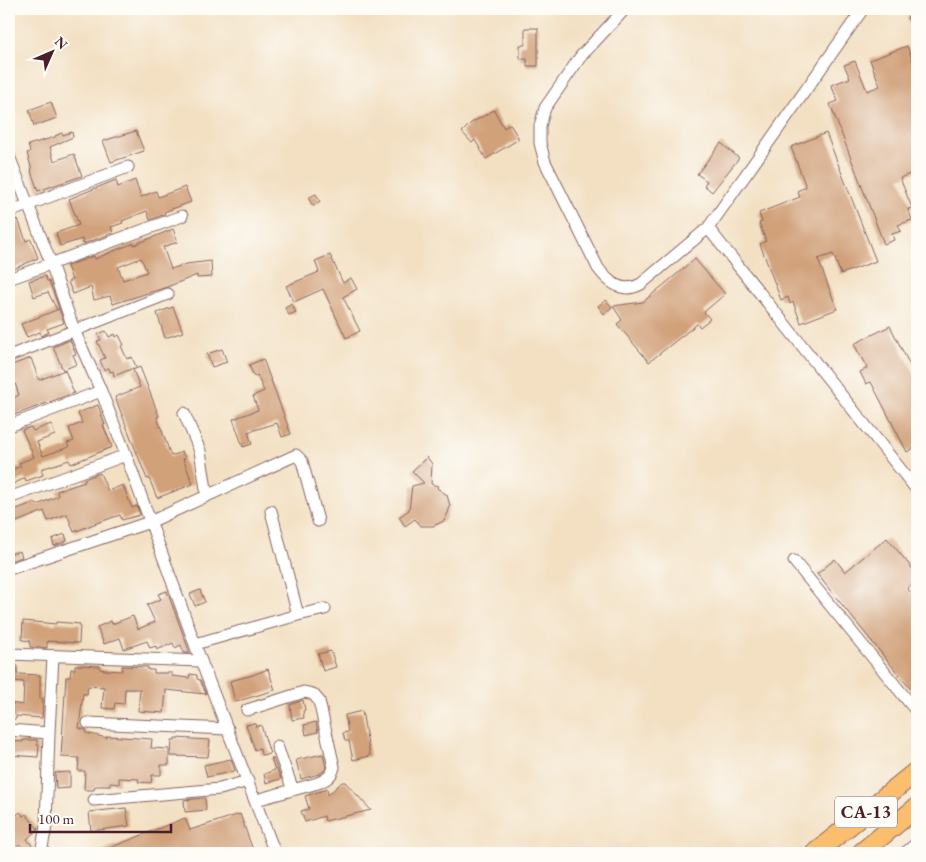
<svg xmlns="http://www.w3.org/2000/svg" width="926" height="862" viewBox="0 0 926 862" font-family="'EB Garamond',serif">
<rect width="100%" height="100%" fill="#fdfcf7"/>
<filter id="ink" filterUnits="userSpaceOnUse"><feTurbulence type="fractalNoise" baseFrequency=".02" numOctaves="2"/><feDisplacementMap in="SourceGraphic" scale="10" xChannelSelector="R" yChannelSelector="G"/><feConvolveMatrix kernelMatrix="1 2 1 2 8 2 1 2 1" color-interpolation-filters="sRGB"/></filter>
<filter id="wash" filterUnits="userSpaceOnUse"><feTurbulence type="fractalNoise" baseFrequency=".0096" numOctaves="4" result="noise"/><feDisplacementMap in="SourceGraphic" scale="20" xChannelSelector="R" yChannelSelector="G"/><feGaussianBlur stdDeviation="1.12" result="paint"/><feColorMatrix in="noise" values="0 0 0 0 0 0 0 0 0 0 0 0 0 0 0 0 0 1.4 0 .05"/><feComposite in="paint" operator="in"/></filter>
<g filter="url(#wash)">
<rect width="100%" height="100%" fill="#f3e0c3"/>
<g id="blocks">
<path fill="#d1a17a" fill-rule="evenodd" d="M908,9h9v32l-10,-24 3,-1z
M525,28h13v38h-11v-7h-7v-14h5z
M907,46l10,26v99l-17,7 12,30 -4,1 4,11 -14,5 3,6 -9,3 2,6 -10,4 -54,-140 8,-3 -7,-16 19,-7 -6,-13 11,-4 12,30 13,-5 -10,-26z
M51,102l6,16 -23,8 -5,-16z
M494,110l10,18 6,-4 9,15 -33,20 -11,-19 -3,3 -10,-11 9,-9z
M136,131l8,20 -33,11 -8,-21z
M72,132l1,5 -23,10 4,14 20,-7 8,22 -44,15 -7,-20 1,-1 -5,-17 3,-1 -2,-7 27,-8v-1l7,-3 1,2z
M826,133l50,128 -35,13 -8,-20 -15,5 19,50 -36,14 -8,-21 -3,2 -2,-7 -7,3 -21,-56 6,-3 -7,-18 3,-1 -3,-9 41,-16 -3,-6 9,-4 -15,-40z
M721,143l18,15 -27,34 -8,-7 3,-4 -10,-7z
M116,180l2,7 17,-7 6,17 15,-6 2,6 27,-10 6,15 -27,10 1,2 -15,6 -3,-9 -25,10 1,2 -12,4 2,6 -8,3 -22,8 -1,-5 -22,7 -4,-13 23,-8 -10,-26z
M316,194l4,7 -7,5 -5,-8z
M18,219l8,22 5,-2 7,19 -29,13v-26l5,-2 -5,-14v-7z
M173,229l5,13 -15,5 8,22 15,-5 25,-3 1,16 -15,1v-3l-30,12 -54,17 -3,-8 -16,4 -3,-13 -18,7 -5,-12 4,-2 -5,-14 27,-10 1,3 21,-9 18,-7v2zM141,258l6,14 -24,8 -5,-13z
M330,255l13,28 8,-5 6,11 -14,8 17,34 -14,7 -23,-49 -29,13 -8,-16 33,-14 -4,-11z
M695,259l30,35 -21,18 6,7 -10,8 -3,-3 -48,38 -32,-38 5,-4 -9,-14 30,-4z
M45,276l2,5h2l10,27 -2,2 -9,-18 -14,5 -5,-16z
M606,300l6,7 -8,7 -6,-8z
M292,304l4,8 -7,3 -4,-7z
M173,307l10,25 -18,6 -8,-25z
M59,309l5,14 -17,6 2,3 -8,4 -1,-4 -13,5 -6,-13z
M890,326l27,53v67l-10,6 -36,-70 -5,2 -6,-12 7,-4 -13,-24z
M106,331l3,6 6,-3 1,3 3,-2 5,10 -3,1 6,13 5,-2 4,10 -22,9 -1,-5 -3,1 -1,-4 -5,2 -4,-10 5,-2 -8,-17 4,-1 -3,-6z
M70,340l6,14 -3,1 4,9 -14,6 -10,-23z
M222,349l5,13 -15,5 -5,-13z
M31,358l8,22 26,-10 9,23 -65,24v-17l10,-5 -10,-29z
M263,359l28,75 -9,3 -5,-14 -29,9 4,12 -9,3 -10,-28 25,-9 -5,-14 11,-5 -7,-16 -3,2 -5,-12z
M140,367l19,49 -2,1 14,39 11,-4 3,6 -2,1 10,25 -36,14 -8,-20 -2,1 -32,-82 25,-10 -7,-17z
M98,405l7,20h-2l9,22 -41,17 -2,-4 -28,9 2,6 -17,6 -1,-3 -16,8v-15l12,-5 -2,-3 15,-6 -12,-27 9,-3 2,4 18,-7 4,11 -18,7 6,14 26,-9 -2,-4 7,-2 -5,-13 13,-5 -4,-10z
M427,457l5,7 -1,20 7,2 -1,2 10,7 3,11 -2,7 -4,8 -11,5h-12l-6,-7 -10,7 -6,-9 10,-7 3,-24 12,-3 -12,-12z
M100,473l8,18 15,-6 9,23 5,-2 3,9 -18,5 -2,-5 -26,9 -20,8 -7,-18 -19,7 -4,-10 -35,14v-13l26,-10 2,3 21,-9 -1,-5 28,-9 -1,-3z
M65,534l2,7 -13,5 -2,-7z
M887,538l30,36v6l-10,8 10,12v97l-100,-123 18,-15 10,13z
M20,551l2,6 -13,4v-7z
M200,590l5,12 -10,4 -5,-12z
M167,591l23,62h-6l-3,-8 -6,3 -2,-5 -16,7 -1,-4 -6,2 -3,-7 -23,8 -4,-11 -16,6 -7,-17 14,-6 1,3 21,-8 5,13 17,-7 -8,-17 14,-6 -3,-5z
M23,621l33,3v-2l24,2 -1,19 -32,-2v7l-17,-1v-6l-8,-1z
M331,651l5,16 -13,4 -5,-17z
M9,665h8v9l23,1v23l3,1 -1,19 -26,-2v3h-7v-16l14,2 1,-23 -15,-1z
M75,665l25,1v3l5,1 17,1v-5l26,1v3h6v3h18v3l17,2 1,-4 7,1v4l3,1 6,14 -40,-4 -2,23 -26,-2 2,-22h-15l-1,15 -9,-1 -1,6 -12,-1 2,-21 -16,-1 -1,8h-4l-4,34 7,2v3l21,5v-2l45,3 -1,9 18,1v16h-8v10h-9l-1,8 -13,-1 1,-3 -20,-1v6l-9,-1v3h-15l-1,4h-10l1,-19h-7l1,-13 -18,-1 5,-80h4l1,-8h4z
M268,669l7,21 -40,12 -5,-21 23,-6z
M303,700l2,10 -2,1 1,7 -12,2 -2,-15z
M362,711l8,45 -17,4 -4,-19h-4l-2,-8 5,-1 -3,-17z
M316,722l2,10 -12,3 -2,-10z
M255,723l1,4 5,-2 9,29 -9,1 -1,-7 -5,2 -9,-25z
M175,738l35,2 -2,17 -37,-1 1,-16h3z
M23,740h14v5h2l-1,12 -29,-2v-14l14,1z
M323,754l3,13 -1,3 -6,4 -18,5 -5,-19z
M271,758h2l8,21 -15,4 -2,-9 11,-4z
M231,759l4,12 -28,6 -3,-12z
M70,772v16l-14,1 -1,-16z
M342,782h3l26,28 -46,11 -1,-5 -19,6 -4,-11 8,-2 -4,-13 22,-7 1,6z
M205,798l1,12 -21,2 -1,-12z
M126,808l3,18 -38,5 -2,-19z
M20,812l3,4 3,-2 12,15 -11,10 7,9v5h-7l-7,-9 -11,9v-32z
M240,814l14,39h-157l88,-35 5,12z"/>
</g>
</g>
<g filter="url(#ink)">
<use href="#blocks" fill-opacity="0" stroke="#856360" stroke-width="1"/>
<g fill="none" stroke-linecap="round" stroke-linejoin="round">
<g stroke="#856360" stroke-width="13">
<path id="minor" d="M625,9l-44,47 -36,52 -5,18v17l5,19 53,106c11,15 25,26 43,16l67,-56 155,-219
M9,156l42,107 23,67 27,61 25,64 75,206 74,192
M9,212l119,-45
M708,228l209,262
M9,279l173,-63
M9,356l159,-62
M184,413l16,38 7,44
M9,426l92,-35
M9,498l117,-43
M794,561l123,151
M9,569l141,-47 146,-67 6,6 16,60
M298,615l27,-6
M195,644l103,-29 -27,-104
M9,654l192,7
M247,710l57,-18 9,2 6,7 15,66c-2,9 -7,12 -16,16l-62,17
M88,723l140,6
M9,730l40,3 4,-77
M277,746l16,44
M94,800l126,-11 28,-8
M41,853l5,-27 3,-93
M905,853l12,-10"/>
</g>
<g stroke="#856360" stroke-width="21">
<path id="trunk" d="M815,853l102,-82
M861,853l56,-46"/>
</g>
<use href="#minor" stroke="#fff" stroke-width="11"/>
<use href="#trunk" stroke="#fabe6e" stroke-width="19"/>
</g>
</g>
<g text-anchor="middle" stroke-width="4.5" stroke-linejoin="round" paint-order="stroke">
<rect fill="#fdfcf7" stroke="#806168" stroke-width="1" x="835" y="796.5" width="62" height="31" rx="4"/>
<g font-size="18" font-weight="bold" fill="#4a1f2b">
<text x="866" y="818">CA-13</text>
</g>
</g>
<rect width="926" height="862" fill="none" stroke="#fdfcf7" stroke-width="30"/>
<g transform="translate(52 52) rotate(45)" stroke="#fdfcf7" stroke-width="4" paint-order="stroke">
<path d="M0-4L9 19L0 12L-9 19Z" fill="#4a1f2b"/>
<text y="-8" font-size="14" font-weight="bold" text-anchor="middle" fill="#4a1f2b">N</text>
</g>
<path d="M30 824v8h141v-8" fill="none" stroke="#4a1f2b" stroke-width="2.5"/>
<text x="38" y="824" font-size="15" fill="#4a1f2b" stroke="#fdfcf7" stroke-width="4" paint-order="stroke">100 m</text>
</svg>
